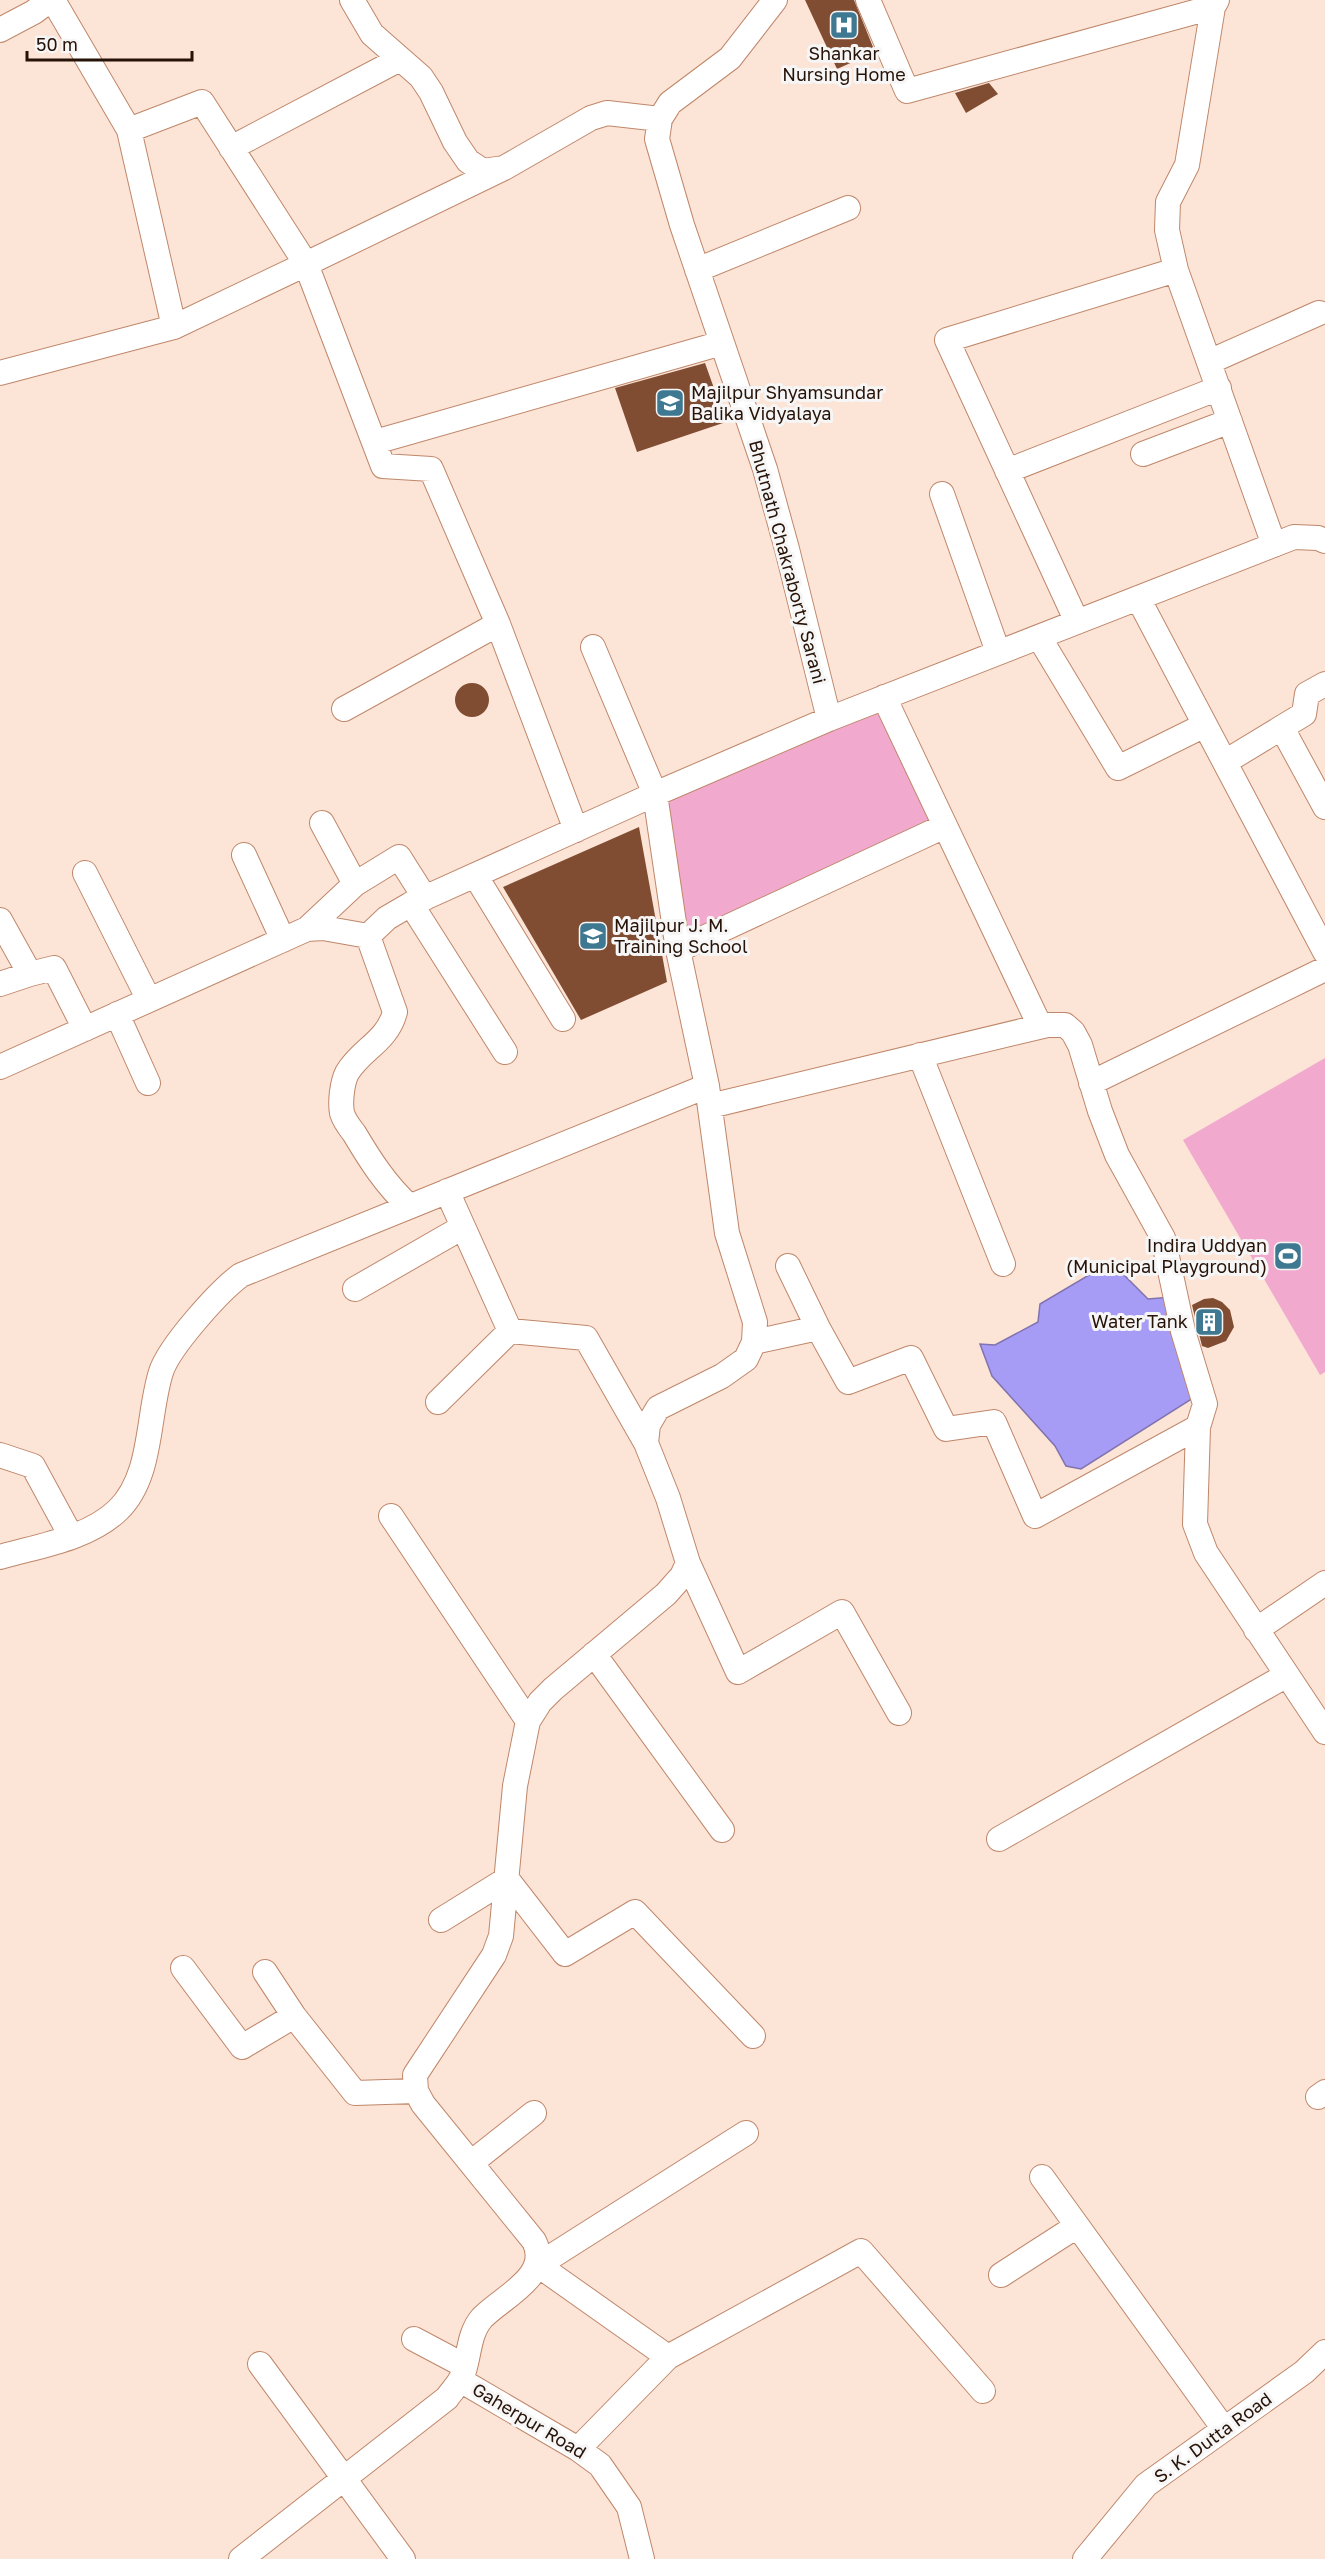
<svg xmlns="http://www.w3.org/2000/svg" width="1325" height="2559" viewBox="0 0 1325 2559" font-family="'Golos Text',sans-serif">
<rect width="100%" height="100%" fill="#fce4d7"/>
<path fill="#f1aace" d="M884,697l61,129 -267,124 -23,-156z
M1325,1058v314l-5,3 -137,-235z"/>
<path fill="#a69cf6" stroke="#8073ae" stroke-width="1.5" d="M1111,1262l37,37 24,-2 26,98 -117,74 -15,-3 -11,-20 -63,-70 -12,-32 15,1 43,-23 2,-18z"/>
<path fill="#804d32" d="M805,0h49l21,52 -38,17z
M989,83l9,11 -32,19 -11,-20z
M705,363l21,59 -89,30 -22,-64z
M455 700a17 17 0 1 1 34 0a17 17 0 1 1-34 0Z
M639,827l28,155 -86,38 -78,-133z
M1213,1298l9,4 8,8 4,17 -8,14 -18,7 -6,-2 -10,-41 12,-6z"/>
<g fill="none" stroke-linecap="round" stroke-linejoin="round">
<g stroke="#bf876a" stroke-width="26">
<path id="minor" d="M53,0l76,130 73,-28 104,162 198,-96
M352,0l20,34 49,43 10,15 24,50 13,19 15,10 21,-3 87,-50 16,-5 53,6
M775,0l-45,58 -60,45 -10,16 -3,20 25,86 83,244 22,80 42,170
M868,0l39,91 306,-84
M1217,0l-4,7 -26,158 -19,37 -1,28 9,40 98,275
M0,30l34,-18 16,-12
M129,130l45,197 132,-63 77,202 48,3 67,155 78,206
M231,148l169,-89
M697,270l151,-62
M1209,362l110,-49
M0,373l174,-46
M375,442l347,-99
M1143,454l87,-33
M1007,471l212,-83
M942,494l56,158
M1138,598l187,354
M1077,622l-130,-282 229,-70
M1039,637l79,131 87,-43
M884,697l156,329
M344,709l154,-85
M1282,728l43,79
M1225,762l79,-48 3,-20 18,-10
M322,823l33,61
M244,855l39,85
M85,873l64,127
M475,875l88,144
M411,904l94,148
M0,920l30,54 24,-6 31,61
M307,929l48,-45 44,-27 26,41
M368,936l27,76c-8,30 -34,37 -48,61 -5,10 -7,29 -5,40 2,7 8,15 12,20 16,27 32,52 55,73
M678,950l267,-124
M0,984l30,-10
M117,1014l31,69
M920,1055l83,209
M0,1067l307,-138 16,-1 45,8 19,-18 24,-14 244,-110 -62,-147
M1091,1083l234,-114
M710,1106l337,-81h18l8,7 7,13 20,66 17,44 46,83 20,93 22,73 -7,23 -3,97 11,29 119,179
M447,1191l63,140 76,7 60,105
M788,1266l30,62
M355,1289l108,-62
M754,1342l64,-14 30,54 63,-24 35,71 48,-7 41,94 163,-89
M438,1402l72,-71
M0,1455l33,11 38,70
M391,1516l137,205
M0,1557c38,-11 88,-18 118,-47 35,-34 29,-94 43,-138 8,-25 58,-81 80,-97l466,-189
M688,1563l50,109 104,-60 57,101
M1256,1630l69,-47
M594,1654l128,176
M999,1839l288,-164
M441,1920l66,-41 58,75 70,-42 118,124
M183,1968l59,79 52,-31 61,77 61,-2
M265,1972l29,44
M1318,2097l7,-5
M471,2163l63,-50
M1042,2177l182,252
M1001,2275l76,-49
M414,2339l51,27
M668,2357l-130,-92 208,-132
M260,2364l143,195
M460,2380l118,69 22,16 29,42 13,52
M578,2449l90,-92 193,-106 122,140
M241,2559l206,-161c4,-6 10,-12 14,-19 9,-19 6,-44 21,-61 20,-21 70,-42 52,-77l-111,-137 -7,-13 -1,-16 79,-120 7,-19 14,-150 13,-65 12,-19 13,-13 113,-95 16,-18 6,-13 -20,-65 -22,-55 2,-18 10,-17 64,-32 24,-17 8,-17 1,-20 -28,-89 -20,-147 -29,-136 -23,-156 174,-75 465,-182 24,1 7,3
M1085,2559l61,-74 158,-113 21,-20"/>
</g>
<use href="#minor" stroke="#fff" stroke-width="24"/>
</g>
<defs>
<g id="hospital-square" transform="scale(1.5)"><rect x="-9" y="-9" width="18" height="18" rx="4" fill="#3e7891" stroke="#f6f6f6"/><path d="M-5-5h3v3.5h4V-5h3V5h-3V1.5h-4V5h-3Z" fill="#fff"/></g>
<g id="school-square" transform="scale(1.5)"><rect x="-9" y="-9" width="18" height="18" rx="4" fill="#3e7891" stroke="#f6f6f6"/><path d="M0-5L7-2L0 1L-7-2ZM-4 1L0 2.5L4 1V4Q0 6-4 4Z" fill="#fff"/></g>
<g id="stadium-square" transform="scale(1.5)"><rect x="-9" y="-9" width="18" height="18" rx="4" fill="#3e7891" stroke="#f6f6f6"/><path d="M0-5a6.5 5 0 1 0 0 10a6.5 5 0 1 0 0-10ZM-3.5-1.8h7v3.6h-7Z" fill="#fff"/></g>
<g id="building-square" transform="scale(1.5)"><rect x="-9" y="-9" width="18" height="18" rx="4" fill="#3e7891" stroke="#f6f6f6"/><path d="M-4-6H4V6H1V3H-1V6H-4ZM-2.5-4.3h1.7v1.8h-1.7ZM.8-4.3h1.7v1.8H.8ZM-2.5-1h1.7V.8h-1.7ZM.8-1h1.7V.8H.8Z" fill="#fff"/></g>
</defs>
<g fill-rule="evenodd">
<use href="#hospital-square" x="844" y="25"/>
<use href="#school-square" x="670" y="403"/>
<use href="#school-square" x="593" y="936"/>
<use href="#stadium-square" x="1288" y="1256"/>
<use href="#building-square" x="1209" y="1322"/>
</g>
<g text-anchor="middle" stroke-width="6" stroke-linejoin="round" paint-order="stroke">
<g font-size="18" fill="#271207" stroke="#f6f6f6" text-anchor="start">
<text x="844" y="60" text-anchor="middle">Shankar<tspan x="844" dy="21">Nursing Home</tspan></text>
<text x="691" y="399">Majilpur Shyamsundar<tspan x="691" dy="21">Balika Vidyalaya</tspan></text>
<text x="614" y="932">Majilpur J. M.<tspan x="614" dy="21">Training School</tspan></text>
<text x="1267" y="1252" text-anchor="end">Indira Uddyan<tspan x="1267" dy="21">(Municipal Playground)</tspan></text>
<text x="1188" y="1328" text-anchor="end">Water Tank</text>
</g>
<g font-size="18" fill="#271207" stroke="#f6f6f6">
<text transform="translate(787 562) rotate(75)" y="6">Bhutnath Chakraborty Sarani</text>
<text transform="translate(529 2421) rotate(31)" y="6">Gaherpur Road</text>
<text transform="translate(1213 2438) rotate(-36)" y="6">S. K. Dutta Road</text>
</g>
</g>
<path d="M27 51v9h165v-9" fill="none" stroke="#271207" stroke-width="3"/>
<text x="36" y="51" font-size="18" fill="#271207" stroke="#f6f6f6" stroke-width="4.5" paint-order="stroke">50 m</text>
</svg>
